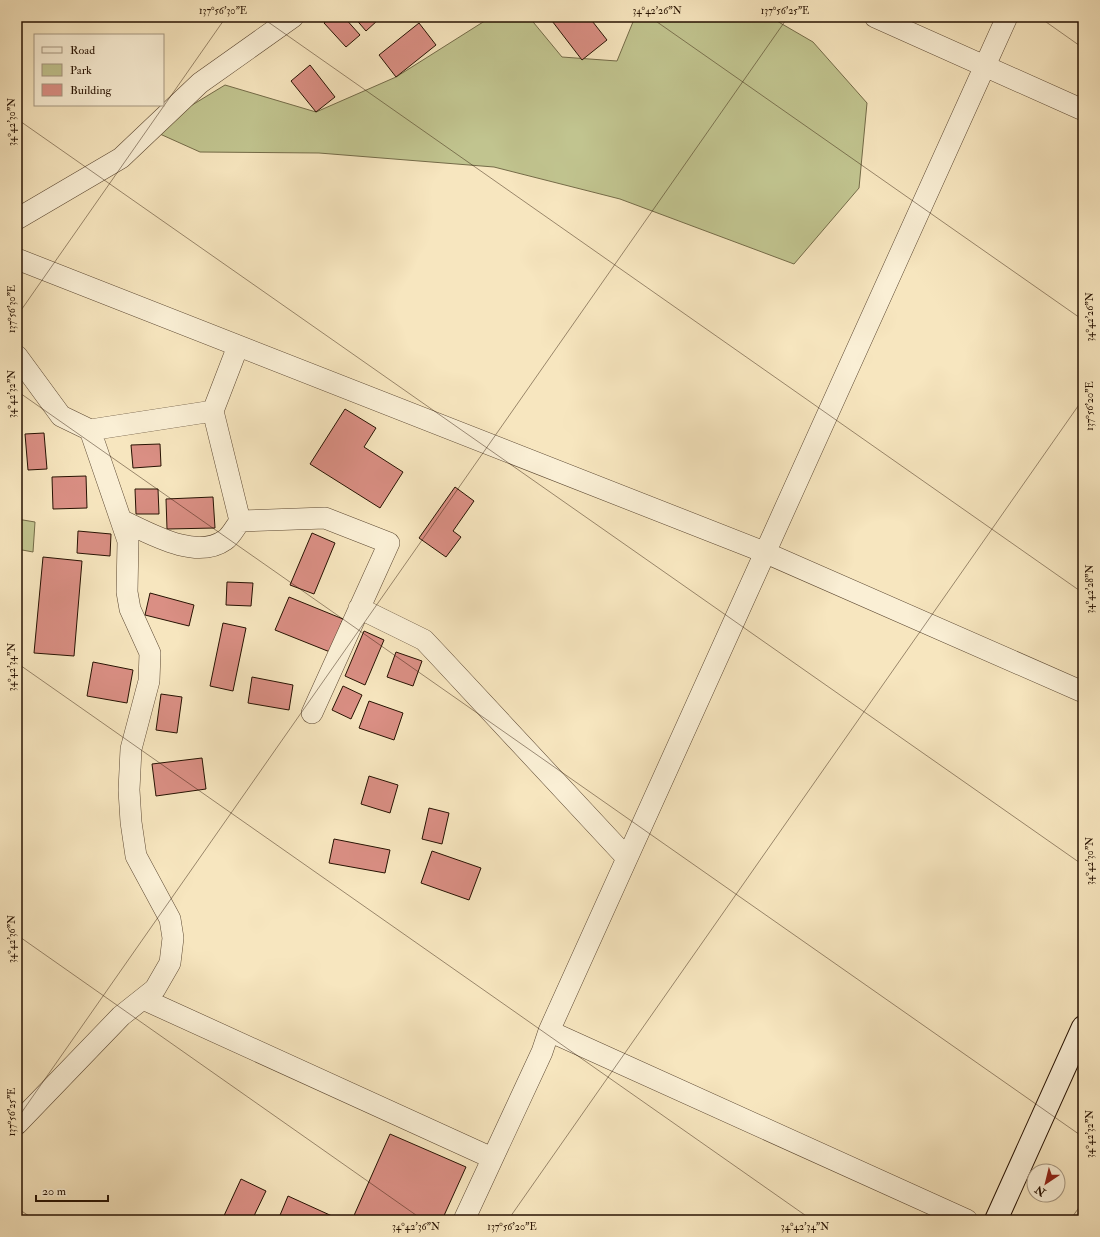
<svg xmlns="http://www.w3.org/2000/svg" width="1100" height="1237" viewBox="0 0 1100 1237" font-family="'IM FELL Double Pica',serif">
<rect width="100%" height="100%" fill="#f7e6bf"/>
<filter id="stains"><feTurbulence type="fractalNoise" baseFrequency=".005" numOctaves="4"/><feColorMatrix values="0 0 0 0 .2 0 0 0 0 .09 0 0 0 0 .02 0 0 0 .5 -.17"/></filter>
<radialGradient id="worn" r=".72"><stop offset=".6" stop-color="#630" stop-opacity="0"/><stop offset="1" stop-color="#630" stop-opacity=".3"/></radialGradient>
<path fill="#c1c48f" stroke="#746b48" d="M491,17h38l33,40 55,4 18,-44h135l43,25 54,61 -8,85 -65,76 -174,-65 -126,-32 -175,-14 -119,-1 -49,-22 74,-45 91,27 80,-35z
M17,519l18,3 -2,30 -16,-3z"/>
<path fill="#da8f84" stroke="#271202" d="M331,17h13l16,18 -14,12 -22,-24z
M354,17h21l3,3 -12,11z
M549,17h40l18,23 -25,20z
M419,23l17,22 -40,32 -17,-22z
M310,65l25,32 -19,15 -25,-31z
M345,409l31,19 -12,19 39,25 -23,36 -70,-44z
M44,433l3,36 -19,1 -3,-36z
M160,444l1,22 -28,2 -2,-23z
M86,476l1,32 -34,1 -1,-32z
M455,487l19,14 -21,30 8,6 -15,20 -27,-19z
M135,489h23l1,25h-23z
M213,497l2,31 -48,1 -1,-30z
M78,531l33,3 -1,22 -33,-3z
M312,533l23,10 -21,51 -24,-9z
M43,557l39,4 -8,95 -40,-3z
M227,582l26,1 -2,23 -25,-1z
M150,593l44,12 -5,21 -44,-11z
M289,597l54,22 -13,33 -55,-22z
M223,623l23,5 -13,63 -23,-5z
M364,631l20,9 -19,45 -20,-9z
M396,652l26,9 -9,25 -26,-9z
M93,662l40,8 -6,33 -40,-7z
M252,677l41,8 -4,25 -41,-7z
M343,686l19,9 -11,24 -19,-9z
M161,694l21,3 -5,36 -21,-3z
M369,701l34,12 -9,27 -35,-12z
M202,758l4,31 -50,7 -4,-32z
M369,776l29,9 -8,28 -29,-9z
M429,808l20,5 -7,31 -20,-5z
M334,839l56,11 -5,23 -56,-10z
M432,851l49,17 -12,32 -48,-17z
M390,1134l76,33 -24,53h-90z
M241,1179l25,12 -14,29h-30z
M288,1196l44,20 -2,4h-52z"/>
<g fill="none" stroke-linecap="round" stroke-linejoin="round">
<g stroke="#5b4731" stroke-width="22">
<path id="street" d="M875,17l208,93
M17,219l104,-61 79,-75 93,-66
M17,259l747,293 319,140
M238,346l-25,65 27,110 85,-3 64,25 -77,170
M17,356l44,60 29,14 123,-19
M121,520c28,13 75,41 104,20 6,-4 11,-14 15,-19
M359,608l65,32 16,17 187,201
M143,999l349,159
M549,1031l418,189
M17,1124l104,-108 34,-27 15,-26 3,-25 -3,-19 -34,-63 -5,-34 -2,-32 2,-41 18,-68 1,-28 -20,-44 -3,-17 1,-51 -38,-111
M464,1220l78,-168 7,-21 458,-1014"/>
</g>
<g stroke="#271202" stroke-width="24">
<path id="secondary" d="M996,1220l87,-193"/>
</g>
<use href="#street" stroke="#faefd5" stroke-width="21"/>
<use href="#secondary" stroke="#faefd5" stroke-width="22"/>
</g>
<path fill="none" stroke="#271202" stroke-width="1" stroke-opacity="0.45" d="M261,17l822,576M650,17l433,303M1039,17l44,31M17,119l1066,746M17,316l209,-299M17,391l1066,746M17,663l795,557M17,935l406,285M17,1119l771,-1102M17,1208l18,12M508,1220l575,-821M1070,1220l13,-18"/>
<rect width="1100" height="1237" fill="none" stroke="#f7e6bf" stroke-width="44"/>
<rect x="34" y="34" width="130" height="72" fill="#faefd5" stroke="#a69781"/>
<rect x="42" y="47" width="20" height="6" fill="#faefd5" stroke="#a69781"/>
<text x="70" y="54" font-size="12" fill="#271202">Road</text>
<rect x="42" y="64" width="20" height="12" fill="#c1c48f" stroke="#a69781"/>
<text x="70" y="74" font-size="12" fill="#271202">Park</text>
<rect x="42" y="84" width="20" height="12" fill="#da8f84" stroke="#a69781"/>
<text x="70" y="94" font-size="12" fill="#271202">Building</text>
<g transform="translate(1046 1183) rotate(215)"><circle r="19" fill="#faefd5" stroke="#a69781"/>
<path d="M0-3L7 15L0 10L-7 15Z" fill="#8f2418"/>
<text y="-6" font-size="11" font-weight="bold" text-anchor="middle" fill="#271202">N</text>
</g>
<path d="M36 1195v6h72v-6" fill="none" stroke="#271202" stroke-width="2"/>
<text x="42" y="1195" font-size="12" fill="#271202" stroke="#faefd5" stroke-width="3" paint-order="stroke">20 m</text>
<rect x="22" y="22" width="1056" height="1193" fill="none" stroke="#271202" stroke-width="1.5"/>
<g font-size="10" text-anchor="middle" fill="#271202">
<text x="223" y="14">137°56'30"E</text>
<text x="657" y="14">34°42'26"N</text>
<text x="785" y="14">137°56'25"E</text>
<text transform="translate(11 122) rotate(-90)" y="4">34°42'30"N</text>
<text transform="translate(11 309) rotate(-90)" y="4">137°56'30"E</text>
<text transform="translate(1089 317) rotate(-90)" y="4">34°42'26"N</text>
<text transform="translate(11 394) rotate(-90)" y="4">34°42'32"N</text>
<text transform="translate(1089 406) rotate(-90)" y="4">137°56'20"E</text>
<text transform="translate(1089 589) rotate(-90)" y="4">34°42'28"N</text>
<text transform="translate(11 667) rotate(-90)" y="4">34°42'34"N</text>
<text transform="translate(1089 861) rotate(-90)" y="4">34°42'30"N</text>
<text transform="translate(11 939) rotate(-90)" y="4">34°42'36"N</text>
<text transform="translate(11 1112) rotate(-90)" y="4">137°56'25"E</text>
<text transform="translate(1089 1134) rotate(-90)" y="4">34°42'32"N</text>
<text x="416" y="1230">34°42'36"N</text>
<text x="512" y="1230">137°56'20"E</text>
<text x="805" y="1230">34°42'34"N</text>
</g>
<rect width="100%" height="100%" filter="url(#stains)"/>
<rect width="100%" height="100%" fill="url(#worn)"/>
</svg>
